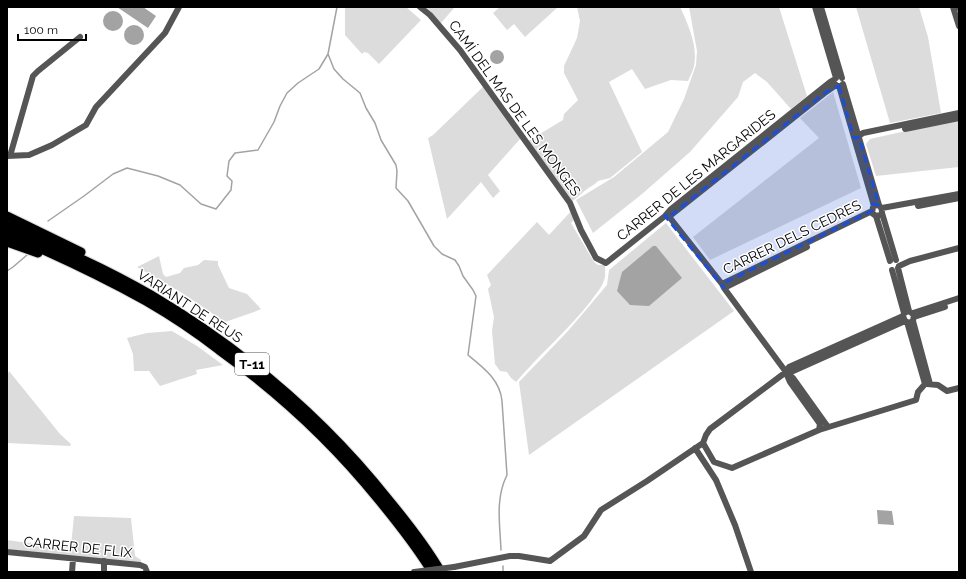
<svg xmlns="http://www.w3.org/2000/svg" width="966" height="579" viewBox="0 0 966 579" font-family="Raleway,sans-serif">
<rect width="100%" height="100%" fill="#fff"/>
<path fill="#dcdcdc" d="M345,7h61l15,13 -42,44 -11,-11 -4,-1 -2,2 -17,-19z
M423,7h32l-15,17z
M500,7h58l-33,30 -11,-13 -7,6 -14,-17z
M577,7h103c8,17 18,39 14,59 -1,5 -4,10 -6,15l-17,-1 -26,9 -13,-20 -23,13 33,70 -32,26 -12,3c-3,3 -5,4 -8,6 -7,4 -12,11 -19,15l-43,-61 35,-21 1,-6 14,-14 -14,-27v-7l13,-28 3,-17z
M689,7h90l28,89 -16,13 -24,-27 -12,-9 -12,9 -5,15 -48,55 -48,42 -49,39 -17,-33 38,-23 54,-45 16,-33 12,-34 1,-14z
M856,7h63l9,30 13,76 -51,10z
M484,86l37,52 -33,37 12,16 -7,7 -12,-16 -34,37 -19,-81 5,-3z
M833,92l28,96 -151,72 -17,-23 126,-99 -19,-20z
M959,119v48l-83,9 -10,-32 4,-5z
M573,209l3,9 -5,5 23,39 4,3h7c0,5 1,11 -1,15 -2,8 -9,14 -13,21 -23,29 -51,53 -75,81l-5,-4 -4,-6 -7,-1 -5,-7 -3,-33 2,-14 -6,-28 3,-4 -4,-10 50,-53 12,13z
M666,223l68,88 -205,144 -10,-73 49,-51 39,-46 2,-15z
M159,256l4,18 3,3 14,-4 4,-5 14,-3 6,-5 14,1v4l11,23 18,6 14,15 -7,3 -29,10 -43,-29 -45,-26z
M172,331l25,15 26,19 -27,5 1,4 -37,12 -11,-15h-15l-1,-17 -6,-16 20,-5z
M9,371l51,63 11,10 -1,2 -63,-3v-67z
M74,516l57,2 4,38 6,4v3l-134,-14v-9l14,2 50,4z"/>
<path fill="#a3a3a3" d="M117,7h26l13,9 -8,12z
M103 21a10 10 0 1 1 20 0a10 10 0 1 1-20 0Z
M124 35a10 10 0 1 1 20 0a10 10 0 1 1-20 0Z
M490 57a7 7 0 1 1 14 0a7 7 0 1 1-14 0Z
M653,246h3l26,32 -33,28 -19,-1 -13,-14 5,-19z
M877,510l15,1 2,14 -16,-1z"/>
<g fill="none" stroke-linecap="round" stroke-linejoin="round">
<path stroke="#a3a3a3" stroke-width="1.5" d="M328,54l6,15 9,10 17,14 6,15 9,15 6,17 15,25 1,6 -1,17 12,13 26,45 8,8 13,6 4,6 4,10 10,14 3,6 -8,59c16,13 32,25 34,46l5,74c-12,24 -7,49 -6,75
M48,221l36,-25 29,-22 14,-6 31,8 22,9 21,19 15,5 15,-19 1,-9 -5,-5 2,-15 6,-8 23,-3 16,-28 6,-16 7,-13 11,-10 21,-14 9,-15 9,-47
M7,271l6,-4 14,-12
M503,572v-6"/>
<g stroke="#dbdbdb" stroke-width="11">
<path id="highway" d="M7,216l74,36
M7,226c49,21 98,42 144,69 91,54 171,121 237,204 19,23 38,47 53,73
M7,234c47,20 94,42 139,67 26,15 50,31 73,49 60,43 113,92 159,149 19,23 38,47 54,73
M7,242l31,11"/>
</g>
<path stroke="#555" stroke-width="6" d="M420,7l10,8 30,35 110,153 11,27 15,28 10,5 59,-47 6,-7 159,-127 5,-3
M815,7l21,71
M821,7l21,71
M953,7l6,19
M959,7v1
M843,84l36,121
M839,86l35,120
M905,129l54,-11
M856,138l7,-5 96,-20
M7,156l22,-1 23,-10 34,-20 10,-18 69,-74 14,-26
M10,156l23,-80 5,-5 42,-34
M918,206l41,-8
M882,208l77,-14
M882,213l14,47
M667,214l55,70 2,4 62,84 7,6 35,49
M670,216l156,-124 10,-7
M876,216l5,-1 1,-3c0,-6 -5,-9 -9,-5l-1,6 4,3 14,45
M899,266l11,-5 49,-13
M898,268l11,43
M892,270l12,43
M722,284l150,-73
M724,288l83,-41
M913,313l46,-15
M914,317l31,-10
M913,321l-4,2 -4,-2 -2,-5 1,-3 5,-2 5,4 -1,6 17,63
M907,322l18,62
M786,372h5l114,-51
M787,375l3,7 30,42 -1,6
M927,384l11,1 9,6 12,-3
M703,443l11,19 18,6 87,-38 97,-30 2,-8 7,-8
M703,443l3,-8 4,-6 76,-57 3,-5 114,-51
M695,448l21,32 19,45 16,47
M7,552l133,13 5,2 2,5
M454,567l56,-11h9l31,5 34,-25 17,-26 46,-29 56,-38
M72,572l1,-13
M104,572v-11"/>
<use href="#highway" stroke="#000" stroke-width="9"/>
<path stroke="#555" stroke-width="6" d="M414,572l40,-5"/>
</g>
<path fill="#1d4ed8" fill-opacity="0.2" stroke="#1d4ed8" stroke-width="3" stroke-dasharray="8 5" stroke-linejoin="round" d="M839,86l15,52 5,-1 20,68 -7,-1v7l-150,73 2,4 -59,-72 2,-2 3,2 156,-124z"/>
<g text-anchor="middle" stroke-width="3" stroke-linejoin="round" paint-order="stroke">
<rect fill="#fff" stroke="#4c4c4c" stroke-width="1" x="235" y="353" width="34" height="22" rx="3"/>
<g font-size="13" font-weight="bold" fill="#000">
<text x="252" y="369">T-11</text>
</g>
<g font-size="14" fill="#000" stroke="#fff">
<text transform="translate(515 108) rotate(54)" y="5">CAMÍ DEL MAS DE LES MONGES</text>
<text transform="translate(696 175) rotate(-39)" y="5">CARRER DE LES MARGARIDES</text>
<text transform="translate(792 237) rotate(-26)" y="5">CARRER DELS CEDRES</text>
<text transform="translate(190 306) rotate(33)" y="5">VARIANT DE REUS</text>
<text transform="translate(78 547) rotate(6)" y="5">CARRER DE FLIX</text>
</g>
</g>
<rect width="966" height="579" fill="none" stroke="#000000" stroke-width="16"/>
<path d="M18 34v6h68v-6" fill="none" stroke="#000000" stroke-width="2"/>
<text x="24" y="34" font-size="12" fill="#000000" stroke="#ffffff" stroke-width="3" paint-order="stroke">100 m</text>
</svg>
